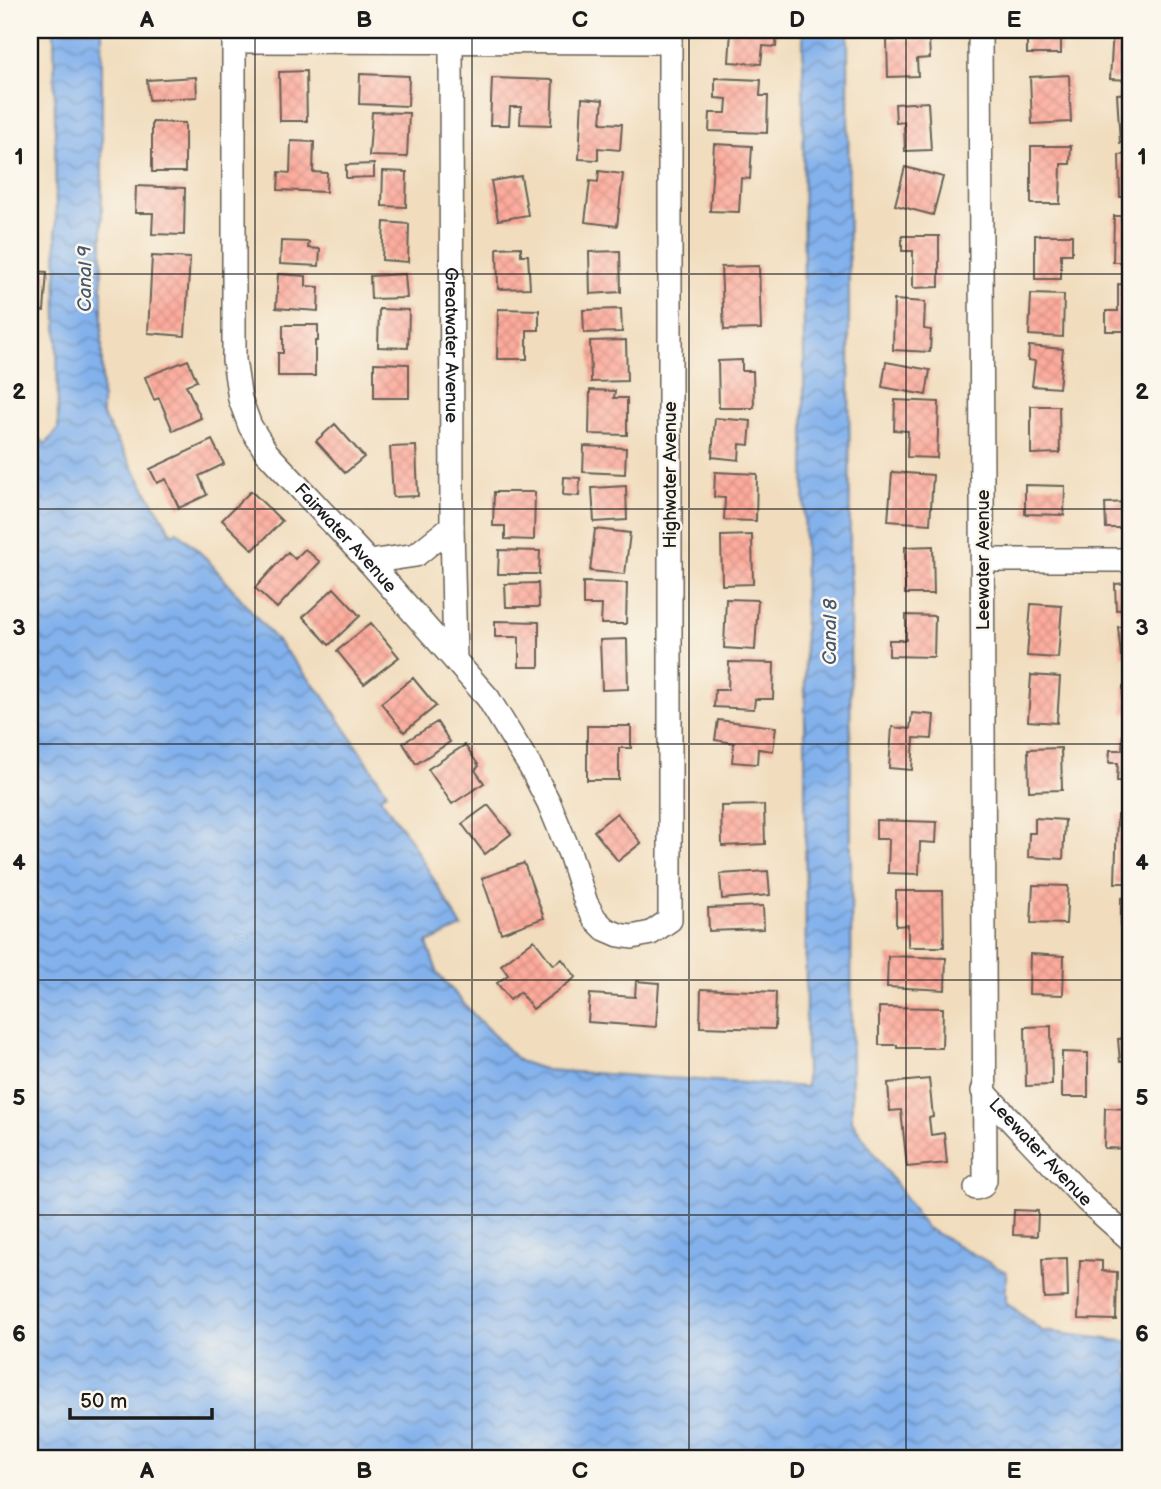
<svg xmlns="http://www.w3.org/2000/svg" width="1161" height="1489" viewBox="0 0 1161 1489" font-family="'Balsamiq Sans',sans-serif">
<defs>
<pattern id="water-waves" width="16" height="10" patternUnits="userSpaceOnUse" patternTransform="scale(1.75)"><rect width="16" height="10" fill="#82b1ec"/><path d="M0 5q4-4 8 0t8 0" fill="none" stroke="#6a8fbe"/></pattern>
<pattern id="building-cross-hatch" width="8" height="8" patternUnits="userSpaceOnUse" patternTransform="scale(1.75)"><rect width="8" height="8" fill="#fcaa9b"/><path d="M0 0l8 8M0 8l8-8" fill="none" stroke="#d79285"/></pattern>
</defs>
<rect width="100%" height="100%" fill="#fbf7ec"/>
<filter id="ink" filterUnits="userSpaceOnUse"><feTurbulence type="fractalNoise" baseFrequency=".0143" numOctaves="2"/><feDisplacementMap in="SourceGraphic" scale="14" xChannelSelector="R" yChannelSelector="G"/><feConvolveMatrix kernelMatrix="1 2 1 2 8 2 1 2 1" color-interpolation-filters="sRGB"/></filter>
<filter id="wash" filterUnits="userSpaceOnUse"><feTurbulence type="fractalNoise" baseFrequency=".00686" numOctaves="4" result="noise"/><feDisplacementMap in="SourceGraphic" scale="28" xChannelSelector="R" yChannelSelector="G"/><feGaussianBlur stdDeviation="1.57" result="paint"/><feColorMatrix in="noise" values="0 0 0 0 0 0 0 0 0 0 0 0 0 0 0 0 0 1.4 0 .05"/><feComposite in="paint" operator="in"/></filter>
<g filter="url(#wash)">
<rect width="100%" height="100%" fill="#f1ddbe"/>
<path fill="url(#water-waves)" stroke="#4f6684" stroke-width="2" d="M54,30h48v385l70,119 5,-3 30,28 116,136 64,97 -7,5 31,44 51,86 -35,16 11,31 36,41 45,46 27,9 260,17 -3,-1057h45l4,1091 73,106 81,45v30l36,29 88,11 -2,30 3,2v85h-1101v-1027l16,12 12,-15z"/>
<g id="blocks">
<path fill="url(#building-cross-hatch)" d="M731,30h46l-1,17 -13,-1 -2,18 -32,-2z
M1027,30h34v24h-34z
M1113,30h18v50l-21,-1z
M887,40h42l1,18 -13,1 1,17 -30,1z
M306,71l1,50h-27l-1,-49z
M360,74l49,2 -1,30 -49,-2z
M1069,75l2,47 -39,2 -2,-47z
M196,77l1,20 -48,3 -2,-20z
M492,78l61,2 -2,45 -31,-1 1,-17h-11l-1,18h-19z
M715,78l46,2 -1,16h8l-1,37 -58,-2 1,-18h16l1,-14 -12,-1z
M1131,93v49l-11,1 -3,-49z
M582,98l21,2 -2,23 21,1 -2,26 -22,-2v12l-19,-1z
M928,102l3,48 -26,1 -1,-29 -8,1 -1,-19z
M372,112l37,1 -2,44 -38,-1z
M152,122l33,1v49h-33z
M291,141l23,1 -1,30 14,1 -1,19 -48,-2 1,-18 11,1z
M714,144l38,2 -2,33 -9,-1 -2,34 -29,-1z
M1031,146h40l-1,18h-9l-1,40h-29z
M1131,154v43h-11l-1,-42z
M374,164v13l-28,1v-13z
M905,167l38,10 -10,38 -38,-10z
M383,171l24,1 -1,35 -24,-1z
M599,171l24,3 -6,52 -32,-4 5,-41 8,1z
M521,176l7,39 -30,5 -7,-39z
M136,186l49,2 -1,47 -32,-1 1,-21h-18z
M1114,216h17v46h-18z
M384,222l25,2 -1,38 -26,-2z
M1035,235h37v19h-11v25h-26z
M902,236h37v51l-26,1v-37h-11z
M281,241l28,1 -1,6 12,1 -1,17 -39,-2z
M521,247v8h7l2,33 -32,1 -1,-41z
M620,251l1,41 -31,2 -1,-42z
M152,256l38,2 -5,78 -37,-3z
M759,266l2,63 -37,1 -3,-63z
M30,271l17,1 -3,39 -14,-1z
M278,274l28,2v10l13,1 -1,24 -42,-3z
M405,274l2,24 -36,1 -1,-23z
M1118,284l13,1v46h-25v-20h12z
M1031,294l33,1 -1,42 -34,-2z
M894,300l31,2 -1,27 7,1 -1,22 -37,-2z
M379,309l30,1 -1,38 -30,-1z
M498,309l41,1v20h-12v29h-30z
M621,309l1,23 -38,1 -1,-23z
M283,325h35v16h-3v35h-37v-23h5z
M626,340l1,41 -36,1 -1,-41z
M1029,346l34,3 -4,39 -27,-2 3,-25 -7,-1z
M188,360l9,21 -11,4 15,33 -28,13 -14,-33 -5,2 -9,-23z
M742,360v11h11l1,37h-35l-1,-47z
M886,362l44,8 -4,25 -44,-8z
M374,363l35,1v34h-35z
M590,390l25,1 -1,7h13v37l-38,-1z
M895,400l44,2 -2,56 -30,-1 1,-26 -14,-1z
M1031,406h28l1,47 -29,1z
M715,418l36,3 -2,24 -9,-1 -1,16 -27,-3z
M335,424l29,33 -19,16 -29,-32z
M212,440l12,24 -25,12 8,19 -28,13 -13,-29 -9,4 -7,-14z
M416,446l2,50 -25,1 -3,-50z
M584,446l42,2 -1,26 -42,-2z
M715,472l42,2 -1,47 -32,-1 1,-22 -11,-1z
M892,472l41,3 -3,49 -42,-3z
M564,477l16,1 -1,18 -16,-1z
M1025,485l40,1 -1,29 -39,-1z
M626,486l1,34 -33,2 -2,-34z
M251,491l31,30 -29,29 -31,-30z
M494,492h41l-1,48 -29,-1v-13h-12z
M1131,502v26h-25l-1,-25z
M595,529l35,4 -5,41 -35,-3z
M752,535l1,49 -31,1 -1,-49z
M933,546l1,48h-29v-47z
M305,549l15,13 -43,46 -22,-20 33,-36 7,7z
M499,550l41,1 -1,23h-41z
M583,582l44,1 -1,41h-25l1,-19h-19z
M538,583l1,24h-33l-1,-23z
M1131,583v26l-15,1 -1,-26z
M334,588l26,28 -31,29 -26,-28z
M726,599l32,1 -3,50 -31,-2z
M1031,604l31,2 -4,52 -31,-2z
M906,615l29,1 -1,41 -45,-1v-16h17z
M495,621l44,1v45h-20v-30h-24z
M371,623l28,34 -35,27 -27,-33z
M1131,626v29l-10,1 -3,-29z
M627,639l1,50 -26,1 -2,-50z
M729,662l45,1 -1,36h-18l-1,10 -40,-2 1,-17h13z
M1031,675l29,2 -3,46 -29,-2z
M413,678l23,28 -32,26 -23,-29z
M1123,686h8v28h-8z
M912,713l22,2 -2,24 -18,-1 -2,32 -23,-2 3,-41 18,2z
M718,720l58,7 -3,24 -15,-2 -1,15 -25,-2 2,-19 -19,-3z
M437,722l13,20 -34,22 -13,-21z
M587,726h44v22h-12v32h-32z
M1123,735l8,1v46l-14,-1 1,-18h-9l1,-13h12z
M465,745l14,21 -4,4 9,13 -32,21 -24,-35z
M1061,748l1,42 -33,1 -1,-42z
M488,805l23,29 -26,20 -23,-30z
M764,805l1,39 -43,2 -1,-40z
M617,813l24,30 -23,18 -24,-30z
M1117,815h14v68h-16z
M1035,818l30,2 -2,39 -35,-2 1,-24h6z
M876,820l61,2 -1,21 -16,-1 -1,32 -31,-1 1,-34h-13z
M524,863l20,55 -43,15 -19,-55z
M768,871l2,24 -48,4 -2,-25z
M1033,885l35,1 -2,38 -35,-1z
M896,891h47l1,56h-36v-22l-12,1z
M1121,898h10v32h-10z
M763,906l1,23 -55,2 -1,-23z
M534,940l19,25 9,-6 14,18 -43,32 -13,-17 -10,8 -13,-17 11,-8 -7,-10z
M1030,954l34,2 -1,39 -34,-1z
M888,956l58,2 -1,32 -58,-3z
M636,981l23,2 -3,44 -68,-5 2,-28 45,3z
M701,989l75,3 -1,37 -75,-2z
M879,1007l64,1 -1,40h-45v-3h-18z
M1051,1026l1,59 -26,1 -1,-59z
M1131,1038v23l-11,1 -2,-23z
M1062,1052l26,1v44h-26z
M929,1079l4,38 -4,1 2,17 13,-2 3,30 -40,4 -6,-57 -11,1 -2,-28z
M1105,1108l23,1v10h3v30l-27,-1z
M1014,1210l24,1 -1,25 -24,-1z
M1067,1258l1,39 -24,1 -2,-39z
M1080,1260l22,1v10l15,1 -1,48 -38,-1z"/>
</g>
</g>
<g filter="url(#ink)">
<use href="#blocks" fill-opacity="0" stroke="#676055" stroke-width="2"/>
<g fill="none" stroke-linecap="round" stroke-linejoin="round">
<g stroke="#676055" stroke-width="26">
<g id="minor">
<path id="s1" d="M234,30v330l6,39 10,27 17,27 102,109 119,136 43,70 18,35 21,51 16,49 9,16 10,10 14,6 13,2 19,-4 19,-13v-890"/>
<path id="s2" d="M451,30l1,496 3,133"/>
<path d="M234,41l436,1"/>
<path d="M983,560h148"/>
<path d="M369,562l47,-7 36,-29"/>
<path id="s3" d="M983,1091l104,110 44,39"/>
<path d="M976,1188l6,-2 3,-6 -5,-1150"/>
</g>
</g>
<use href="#minor" stroke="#fff" stroke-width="23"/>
</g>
</g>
<path fill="none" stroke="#1c1c1c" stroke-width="2" stroke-opacity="0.55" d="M255,30v1429M472,30v1429M689,30v1429M906,30v1429M30,274h1101M30,509h1101M30,744h1101M30,980h1101M30,1215h1101"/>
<g text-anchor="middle" stroke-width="5" stroke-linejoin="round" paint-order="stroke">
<g font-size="18" fill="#1c1c1c" stroke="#fbf7ec">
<text dy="6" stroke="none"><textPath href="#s2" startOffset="315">Greatwater Avenue</textPath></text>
<text transform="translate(670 475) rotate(-90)" y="6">Highwater Avenue</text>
<text dy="6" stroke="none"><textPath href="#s1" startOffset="546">Fairwater Avenue</textPath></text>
<text transform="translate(983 560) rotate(-90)" y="6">Leewater Avenue</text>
<text dy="6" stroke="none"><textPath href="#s3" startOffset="84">Leewater Avenue</textPath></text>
</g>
<g font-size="19" font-style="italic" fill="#45586f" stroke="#fbf7ec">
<text transform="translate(84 279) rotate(-90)" y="7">Canal 9</text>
<text transform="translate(829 632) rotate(-90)" y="7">Canal 8</text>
</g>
</g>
<rect width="1161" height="1489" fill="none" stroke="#fbf7ec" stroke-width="77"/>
<path d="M70 1408v10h142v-10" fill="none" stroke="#1c1c1c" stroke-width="3.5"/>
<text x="80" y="1408" font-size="21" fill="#1c1c1c" stroke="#fbf7ec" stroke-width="5" paint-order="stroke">50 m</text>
<rect x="38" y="38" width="1084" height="1412" fill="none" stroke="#1c1c1c" stroke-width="2.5"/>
<g font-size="23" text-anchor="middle" font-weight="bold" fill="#1c1c1c">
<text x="147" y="27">A</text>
<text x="364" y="27">B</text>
<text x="580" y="27">C</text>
<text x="797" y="27">D</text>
<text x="1014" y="27">E</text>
<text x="19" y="164">1</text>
<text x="1142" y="164">1</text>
<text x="19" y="399">2</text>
<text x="1142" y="399">2</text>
<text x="19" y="635">3</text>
<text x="1142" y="635">3</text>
<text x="19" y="870">4</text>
<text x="1142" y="870">4</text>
<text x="19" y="1105">5</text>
<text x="1142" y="1105">5</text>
<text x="19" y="1341">6</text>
<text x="1142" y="1341">6</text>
<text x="147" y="1478">A</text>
<text x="364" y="1478">B</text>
<text x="580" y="1478">C</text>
<text x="797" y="1478">D</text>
<text x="1014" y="1478">E</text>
</g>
</svg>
